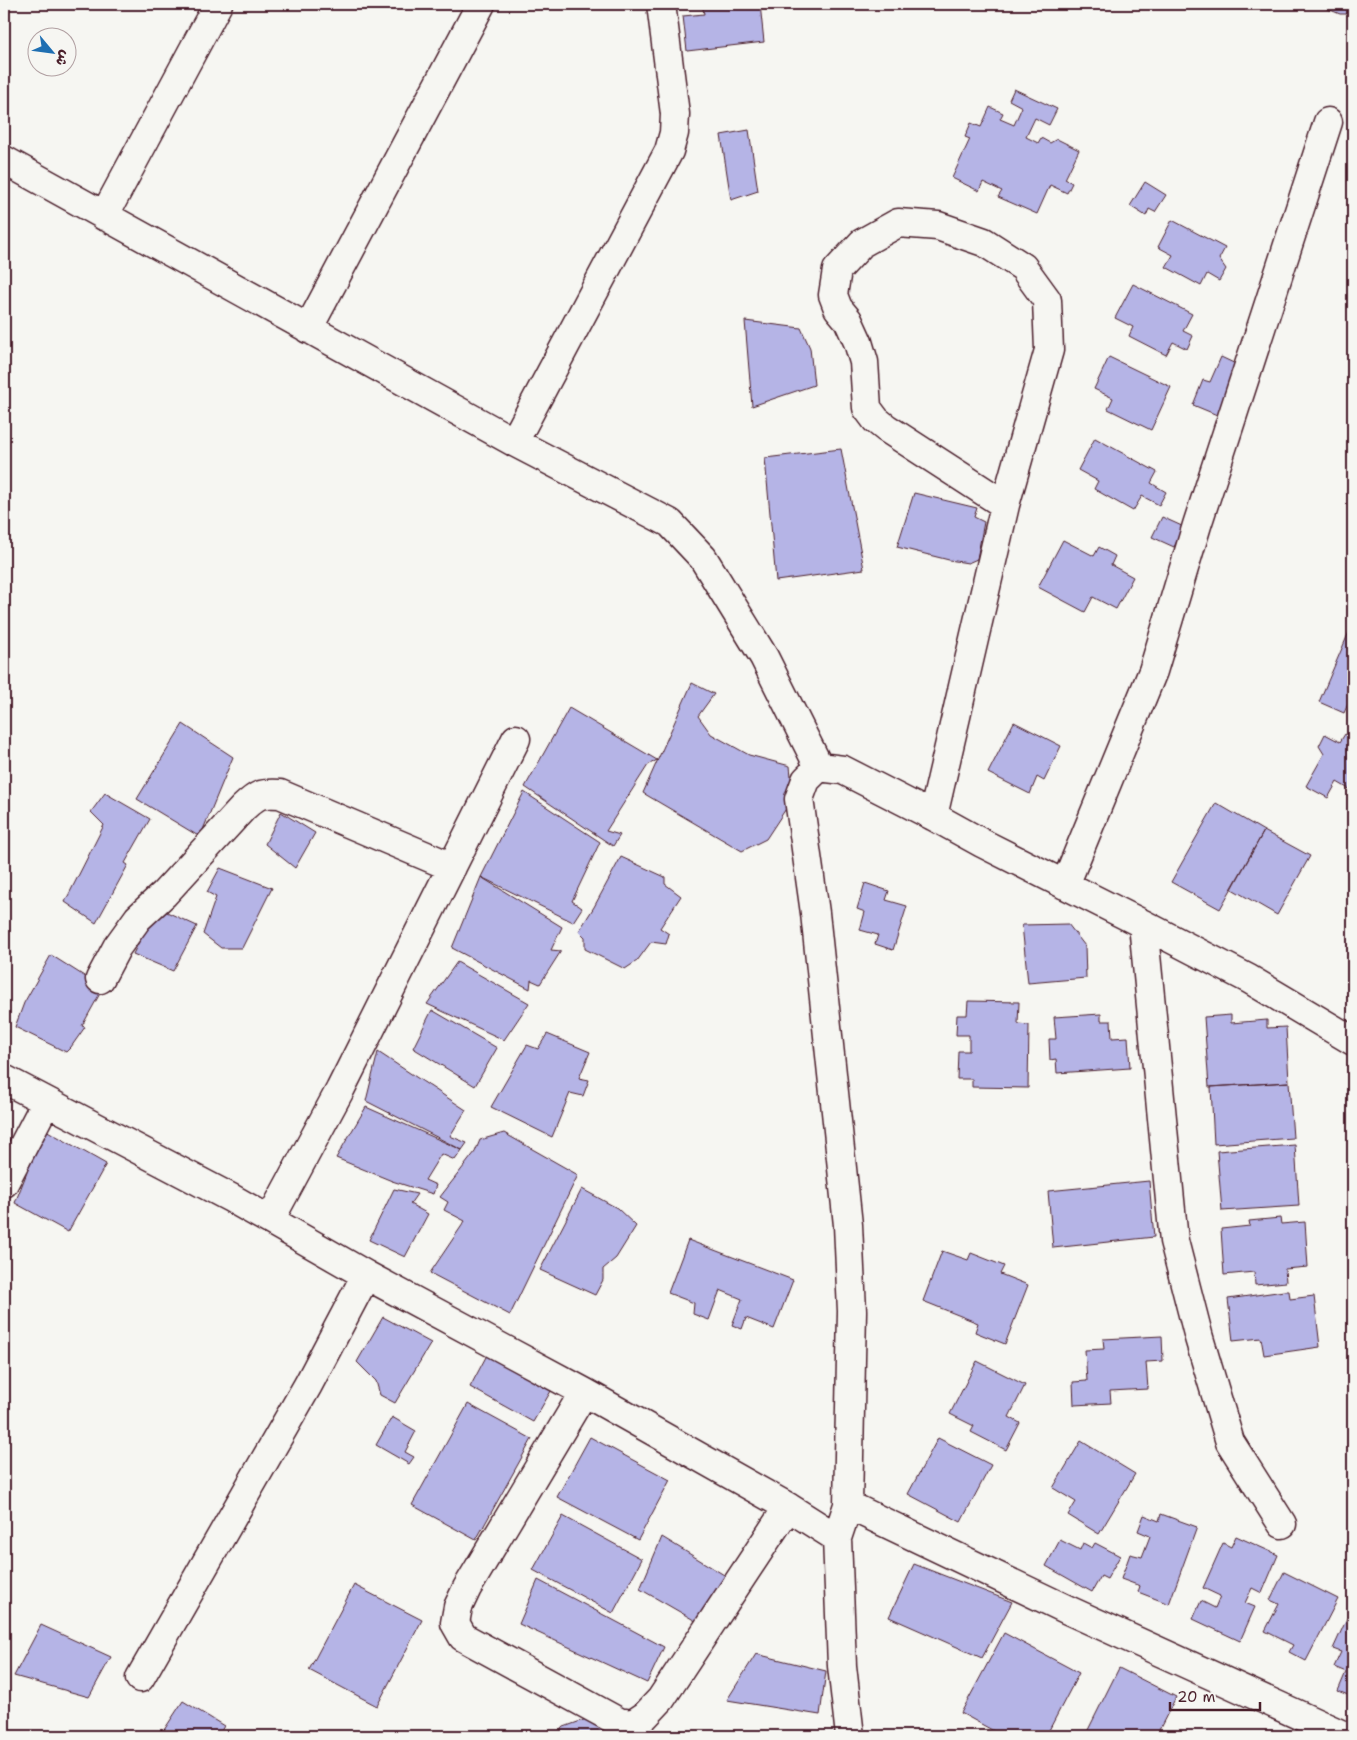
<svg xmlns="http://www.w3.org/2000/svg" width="1357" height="1740" viewBox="0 0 1357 1740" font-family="'Shantell Sans','Playpen Sans Arabic',sans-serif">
<rect width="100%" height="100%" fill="#f6f6f2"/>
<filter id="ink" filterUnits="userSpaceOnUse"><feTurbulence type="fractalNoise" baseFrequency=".02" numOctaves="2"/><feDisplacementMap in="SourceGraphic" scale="10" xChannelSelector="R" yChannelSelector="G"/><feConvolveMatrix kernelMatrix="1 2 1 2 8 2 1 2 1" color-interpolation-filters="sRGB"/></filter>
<g filter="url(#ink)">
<path fill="#b5b4e6" stroke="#4a1f2b" d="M702,4h58l4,38 -77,9 -4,-35 21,-2z
M1316,4h35l-4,10h-7z
M1014,89l43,20 -8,16 -14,-7 -9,19 12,6 3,-5 9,5 7,-4 22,11 -14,29 7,4 -5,10 -17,-8 -13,29 -39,-17 4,-6 -19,-9 -4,9 -27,-13 18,-39 -5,-2 6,-14 10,4 9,-20 13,6 -3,6 14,6 8,-18 -13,-7z
M749,130l9,61 -27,9 -10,-65z
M1145,182l21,13 -11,17 -6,-3 -3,7 -16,-10z
M1172,220l53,28 -6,11 7,10 -7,12 -12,-7 -6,12 -35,-19 7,-12 -15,-8z
M1133,284l59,30 -9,17 10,5 -6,13 -14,-7 -7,13 -37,-19 4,-9 -18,-9z
M745,321l56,7 9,20 4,37 -62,21z
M1109,357l62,30 -20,43 -43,-21 5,-11 -19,-9z
M1221,357l17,8 -16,52 -29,-12 10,-25 7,2z
M1095,438l62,34 -6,11 15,9 -7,13 -17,-9 -9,15 -39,-22 4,-8 -20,-11z
M841,449l23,120 -88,12 -11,-123z
M914,493l63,15 -3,9 10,5 -7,37 -9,4 -19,-3 -52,-13z
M1162,517l22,10 -10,20 -22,-10z
M1063,540l31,16 5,-9 16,9 -4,9 22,12 -17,32 -23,-12 -8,15 -47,-25z
M1349,632l4,1v73l-5,-2 -4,9 -25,-11z
M692,683l22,11 -16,22 13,18 38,21 41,11 3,32 -27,41 -24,12 -99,-58z
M569,708l88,52 -9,5 -42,66 14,4 -7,11 -88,-59z
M1014,722l47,24 -17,35 -7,-4 -7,17 -42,-21z
M183,724l50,33 -33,80 -63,-38z
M1325,734l15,8 5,-8 8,5v41l-4,9 -12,-7 -9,16 -22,-12 18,-32 -5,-8z
M524,792l76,50 -28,59 10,7 -9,14 -92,-45z
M105,793l45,26 -25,44 3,2 -32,58 -31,-21 39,-77 -13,-13z
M1216,803l48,28 -44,78 -49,-27z
M281,812l34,21 -20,35 -30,-24z
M1264,831l46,25 -33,59 -45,-26z
M621,857l44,20v7l16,12 -21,32 9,6 -3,10 -15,-2 -14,19 -12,8 -40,-20v-12l-6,-6 15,-24z
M220,868l52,20 -30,60h-21l-18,-14 13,-37 -9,-5z
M481,877l81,50 -11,23 10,1 -21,33 -9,-4 -1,9 -78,-41z
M865,883l24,8 -3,9 21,6 -14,44 -18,-6 3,-9 -18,-5 5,-18 -8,-3z
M156,907l41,19 -24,45 -40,-17z
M1068,924l17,22 1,32 -58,5 -6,-58z
M51,955l52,33 -21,38 3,1 -14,20 -5,5 -51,-25 9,-24z
M457,962l72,41 -25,37 -77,-36z
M968,1001l51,1 -1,22 11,1 -1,63 -56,-1v-8h-15l1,-28h11v-16h-13l1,-20h10z
M432,1010l65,38 -22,38 -62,-38z
M1101,1014v7h10l1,17 16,-1 2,31 -73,5 -1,-14 -6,1 -1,-21h7l-2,-22z
M1231,1015v8l36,-3v8l19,-1 3,55 -80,5 -5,-70z
M547,1034l43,18 -11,26 10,2 -6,16 -13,-3 -18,44 -61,-30 36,-62 11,4z
M378,1052l88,58 -16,26 17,7 -5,7 -96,-49z
M1289,1082l4,56 -79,6 -3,-57z
M366,1107l96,43 -7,10 -14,-6 -16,26 11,5 -3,9 -41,-13 -56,-23z
M44,1129l62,35 -38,68 -53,-29z
M504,1133l74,42 -68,140 -80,-42 35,-52 -21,-11 4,-8 -8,-5 35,-45 5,-12z
M1295,1145l4,61 -77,5 -5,-60z
M1149,1181l5,56 -101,11 -5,-57z
M394,1189l23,5 -7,10 18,10 -23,43 -36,-17z
M582,1189l35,19 19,18 -20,32 -13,11v11l-8,15 -55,-25z
M1280,1218l1,6 24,-2 3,45 -23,2 1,13 -31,3 -1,-13 -30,3 -3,-46 29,-3 -1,-5z
M688,1240l105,40 -19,49 -28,-11 -4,11 -10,-4 10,-26 -22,-9 -11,30 -16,-6 1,-11 -26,-10z
M942,1251l26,9 3,-7 33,13 -4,8 28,11 -23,59 -30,-12 3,-9 -55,-22z
M1284,1291h5l1,8 24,-3 6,51 -56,8 -3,-17 -28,3 -5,-42z
M383,1317l48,26 -36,60 -15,-8 -4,-14 -19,-19z
M1162,1336l1,25 -17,1 2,27 -38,2 1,12 -37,2 -1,-23 14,-1 -2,-31 19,-1 -1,-10z
M487,1355l64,36 -18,31 -63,-35z
M977,1361l48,24 -16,32 11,6 -14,27 -35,-18 3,-6 -24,-12z
M468,1404l64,35 -56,101 -64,-35z
M392,1417l24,14 -11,21 9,5 -5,7 -33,-19z
M590,1437l80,43 -32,60 -81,-43z
M938,1438l53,27 -30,57 -53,-28z
M1081,1441l54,33 -36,60 -31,-19 8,-13 -23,-14z
M1161,1514l36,13 -28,77 -31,-12 2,-6 -19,-7 9,-25 12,3 8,-21 -12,-5 6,-16 15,6z
M563,1516l79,43 -29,54 -80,-43z
M1236,1536l42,19 -16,38 -10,-5 -7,15 10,4 -15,34 -47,-22 8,-18 14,7 5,-12 -17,-8 20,-45 8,4z
M662,1537l67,41 -30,45 -59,-34z
M1060,1540l20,10 3,-7 9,5 3,-5 25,13 -13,23 -6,-3 -9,16 -46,-26z
M914,1564l98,38 -30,56 -93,-41z
M1284,1572l54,27 -32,62 -17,-9 4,-7 -28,-14 14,-27 -9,-4z
M538,1580l126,67 -17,36 -128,-59z
M354,1585l68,35 -45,86 -68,-36z
M1348,1616l5,2v79l-15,-6 8,-19 -12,-5 7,-15 -8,-3z
M41,1625l70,32 -22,40 -75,-21z
M1004,1633l75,40 -33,63h-43l-42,-23z
M756,1654l70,17 -6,44 -93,-15z
M1119,1668l57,29 -20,39h-71z
M183,1701l41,25 -6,10h-44l-10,-6z
M589,1718l31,18h-66l10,-9z"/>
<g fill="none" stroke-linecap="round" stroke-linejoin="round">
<g stroke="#4a1f2b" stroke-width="31">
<path id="minor" d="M4,160l510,282 156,81 33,35 61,99 55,110
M104,216l114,-212
M308,329l173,-325
M514,442l155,-291 5,-18 1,-19 -14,-110
M819,767l-13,13 -7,19 16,114 33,312 4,86 -4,194 -11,33 5,128 8,70
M819,767l24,3 90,46 49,27 161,81 106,55 104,62
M933,816l72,-311 44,-155 -2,-50 -24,-33 -39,-25 -46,-16 -40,-3 -36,20 -25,27 -4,25 5,13 10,12 10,22 6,20 3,46 9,12 10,8 119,77
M1065,885l88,-214 44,-146 131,-403
M1143,924l31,317 25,97 31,104 52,82
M100,979l17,-32 21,-29 26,-24 79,-86c15,-14 17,-15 37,-14l172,73
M4,1079l227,119 135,77 218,117 204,115 49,31
M4,1183l42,-81
M270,1220l70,-130 176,-351
M584,1392l-117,196 -9,19 -3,16 8,14 156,85 14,2 12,-8 16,-17 127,-192
M848,1505l220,105 277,126
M140,1678l168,-293 58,-110"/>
</g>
<use href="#minor" stroke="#f6f6f2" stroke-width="28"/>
</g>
</g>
<rect width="1357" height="1740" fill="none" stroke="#f6f6f2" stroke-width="20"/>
<rect x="10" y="10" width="1337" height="1720" fill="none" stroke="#4a1f2b" stroke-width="2" filter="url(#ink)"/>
<g transform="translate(52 52) rotate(119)"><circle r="24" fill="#f6f6f2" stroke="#b1a0a2"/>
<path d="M0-4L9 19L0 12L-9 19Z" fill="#1f6fb2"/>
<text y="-8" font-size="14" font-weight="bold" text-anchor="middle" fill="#4a1f2b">ش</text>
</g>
<path d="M1170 1702v8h90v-8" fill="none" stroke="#4a1f2b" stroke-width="2.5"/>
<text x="1177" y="1702" font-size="15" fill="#4a1f2b" stroke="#f6f6f2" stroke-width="4" paint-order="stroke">20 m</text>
</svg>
